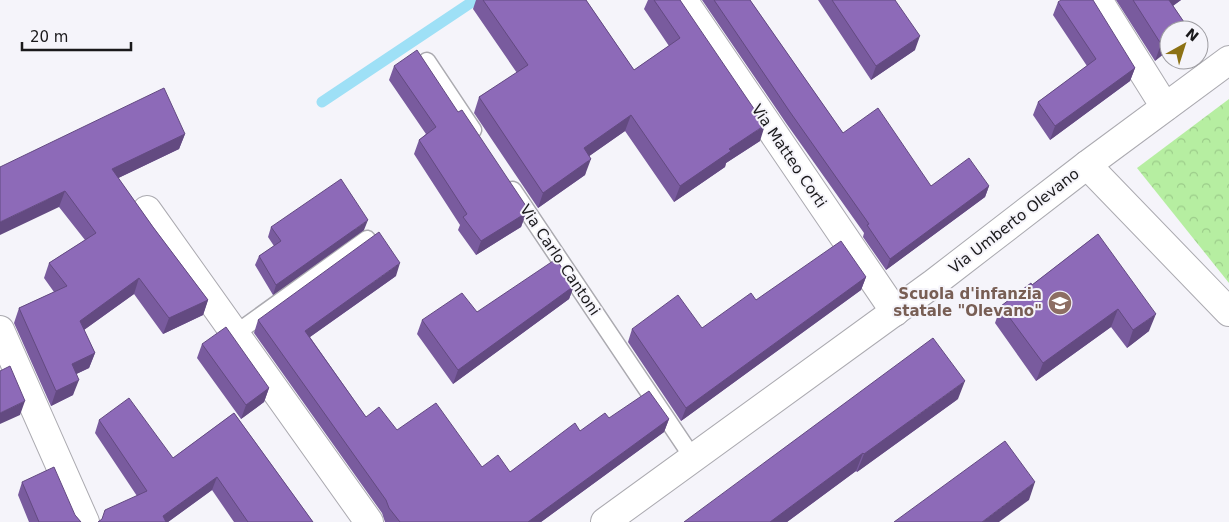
<svg xmlns="http://www.w3.org/2000/svg" width="1229" height="522" viewBox="0 0 1229 522" font-family="'DejaVu Sans',sans-serif">
<defs>
<pattern id="park-crowns" width="20" height="18" patternUnits="userSpaceOnUse" patternTransform="scale(1.25)"><rect width="20" height="18" fill="#b6eea1"/><path d="M2 6a3 3 0 1 1 6 0M12 15a3 3 0 1 1 6 0" fill="none" stroke="#9ccc8a"/></pattern>
</defs>
<rect width="100%" height="100%" fill="#f5f4fa"/>
<path fill="url(#park-crowns)" d="M1229,99v184l-92,-115z"/>
<g fill="none" stroke-linecap="round" stroke-linejoin="round">
<path stroke="#9ee0f6" stroke-width="11" d="M322,102l153,-102"/>
<g stroke="#abaab0" stroke-width="19">
<path id="service" d="M427,61l46,69
M513,190l180,268
M235,334l132,-95"/>
</g>
<g stroke="#abaab0" stroke-width="30">
<path id="minor" d="M683,0l212,312
M1098,0l67,107
M1087,165l142,147
M147,210l222,312
M0,330l85,192"/>
</g>
<g stroke="#abaab0" stroke-width="30">
<path id="tertiary" d="M605,522l329,-239 153,-118 142,-105"/>
</g>
<use href="#service" stroke="#fff" stroke-width="16"/>
<use href="#minor" stroke="#fff" stroke-width="28"/>
<use href="#tertiary" stroke="#fff" stroke-width="28"/>
</g>
<path fill="#795b9e" d="M476,0h110l48,70 35,-24 -25,-37 4,-9h32l80,141 -34,22 -1,4 -51,35 -49,-71 -36,25 -4,19 -47,33 -64,-95 5,-16 38,-24 -44,-64z
M702,0h48l93,133 88,53h58l-4,11 -99,73 -23,-33 1,-4 -78,-110z
M818,0h77l20,50 -44,30z
M1116,0h65l-8,6 13,19 -31,36z
M1058,2l77,66 -5,13 -80,59 -17,-25 5,-13 49,-36 -34,-51z
M394,66l64,46 68,94 -2,5 2,2 -5,14 -45,28 -18,-25 2,-5 -46,-71 5,-14 7,-6 -37,-54z
M185,134l-6,15 -61,29 35,49 55,73 -5,15 -40,19 -29,-40 -50,36 11,23 -6,15 -13,6 -3,21 -22,11 -37,-83 5,-15 35,-16 -10,-14 5,-15 36,-23 -26,-33 -59,-40z
M271,227l93,3 -91,65 -18,-30 4,-9 15,-10 -6,-9z
M1098,234l51,97 -22,17 -16,-21 -75,54 -41,-58 6,-17 31,-21z
M396,276l-86,61 56,80 116,50 28,5 70,-41 29,-13 60,1 -5,13 -123,90h-156l-3,-9 -128,-180 4,-13z
M866,277l-5,13 -180,131 -53,-79 4,-13 70,-1 54,-28z
M574,286l-5,13 -116,85 -36,-50 5,-14 55,-8z
M202,344l67,44 -5,14 -23,17 -44,-61z
M958,399l-101,73 -1,-1 -69,51h-103z
M234,413l79,109h-79l-22,-32 -44,32h-70l39,-26 -42,-63 4,-13 74,38z
M22,482l53,33 6,7h-52l-11,-27z"/>
<path fill="#634a81" d="M1166,0h15l-20,14z
M1186,25l-2,5h-5z
M920,36l-5,14 -44,30 5,-14z
M1169,38v12l-14,11 6,-17z
M1135,68l-5,13 -80,59 5,-14z
M631,115l-6,16 -47,33 6,-16z
M765,125l-5,16 -34,22 -1,4 -51,35 6,-16 49,-37z
M185,134l-6,15 -73,35 6,-15z
M591,159l-6,16 -47,33 5,-15z
M989,186l-4,11 -99,73 4,-11z
M65,191l-6,16 -59,28v-13z
M526,206l-3,9 3,-2 -5,14 -45,28 5,-14z
M368,220l-4,10 -91,65 3,-10z
M400,263l-4,13 -96,68 5,-13z
M866,277l-5,13 -180,131 5,-13z
M139,278l-5,16 -60,43 6,-16z
M574,286l-5,13 -116,85 5,-14z
M208,300l-5,15 -40,19 6,-16z
M1118,309l-7,18 -75,54 7,-18z
M1156,314l-7,17 -22,17 6,-18z
M95,353l-6,15 -23,11 6,-15z
M79,380l-6,15 -22,11 5,-15z
M965,381l-7,18 -101,73 7,-18z
M269,388l-5,14 -23,17 5,-14z
M25,401l-5,14 -20,9v-11z
M669,419l-5,13 -123,90h-13z
M863,453l-7,18 -69,51h-17z
M217,477l-5,13 -44,32h-7l2,-6z
M1035,482l-6,18 -30,22h-17z"/>
<path fill="#8d6ab8" stroke="#634a81" d="M483,0h103l48,70 46,-32 -26,-38h26l85,125 -36,24 2,2 -51,35 -49,-71 -47,33 7,11 -48,34 -64,-96 49,-32z
M714,0h36l93,133 35,-25 53,78 38,-28 20,28 -99,73 -23,-34 2,-1 -79,-112z
M832,0h63l25,36 -44,30z
M1061,0h32l42,68 -80,58 -17,-24 58,-43 -38,-57z
M1133,0h36l17,25 -7,5h-10v8l-8,6z
M417,50l41,62 4,-2 64,96 -3,3 3,4 -45,28 -18,-24 4,-3 -48,-74 17,-13 -42,-61z
M164,88l21,46 -73,35 41,58 55,73 -39,18 -30,-40 -59,43 15,32 -23,11 7,16 -23,11 -37,-83 48,-22 -18,-23 47,-30 -31,-42 -65,31v-55z
M341,179l27,41 -92,65 -17,-29 22,-15 -10,-14z
M379,232l21,31 -95,68 61,86 13,-10 18,23 39,-27 46,64 16,-12 12,17 65,-49 5,8 25,-18 4,5 40,-27 20,28 -141,103h-128l-11,-14 -3,-8 -128,-180z
M1098,234l58,80 -23,16 -15,-21 -75,54 -42,-57 30,-23 1,2z
M841,241l25,36 -180,131 -54,-79 46,-34 24,33 49,-35 5,7z
M556,259l18,27 -116,84 -36,-50 40,-27 15,19z
M226,327l43,61 -23,17 -44,-61z
M933,338l32,43 -101,73 -1,-1 -93,69h-86z
M10,366l15,35 -25,12v-42z
M129,398l44,60 61,-45 79,109h-65l-31,-45 -54,39 3,6h-68l4,-3 3,-9 42,-19 -48,-71z
M1005,441l30,41 -53,40h-88z
M54,467l21,48 6,7h-42l-17,-40z"/>
<defs>
<g id="school-disc" transform="scale(1.25)"><circle r="9.5" fill="#8d6e63" stroke="#f5f4fa"/><path d="M0-5L7-2L0 1L-7-2ZM-4 1L0 2.5L4 1V4Q0 6-4 4Z" fill="#fff"/></g>
</defs>
<g fill-rule="evenodd">
<use href="#school-disc" x="1060" y="303"/>
</g>
<g text-anchor="middle" stroke-width="4" stroke-linejoin="round" paint-order="stroke">
<g font-size="15" fill="#1a191b" stroke="#f5f4fa">
<text transform="translate(789 156) rotate(56)" y="5">Via Matteo Corti</text>
<text transform="translate(1014 221) rotate(-38)" y="5">Via Umberto Olevano</text>
<text transform="translate(560 260) rotate(56)" y="5">Via Carlo Cantoni</text>
</g>
<g font-size="15" font-weight="bold" fill="#785e54" stroke="#f5f4fa" text-anchor="end">
<text x="1042" y="299">Scuola d'infanzia<tspan x="1042" dy="17">statale "Olevano"</tspan></text>
</g>
</g>
<g transform="translate(1184 45) rotate(39)"><circle r="24" fill="#f5f4fa" stroke="#9d9ca1"/>
<path d="M0-4L9 19L0 12L-9 19Z" fill="#8c7114"/>
<text y="-8" font-size="14" font-weight="bold" text-anchor="middle" fill="#1a191b">N</text>
</g>
<path d="M22 42v8h109v-8" fill="none" stroke="#1a191b" stroke-width="2.5"/>
<text x="30" y="42" font-size="15" fill="#1a191b" stroke="#f5f4fa" stroke-width="4" paint-order="stroke">20 m</text>
</svg>
